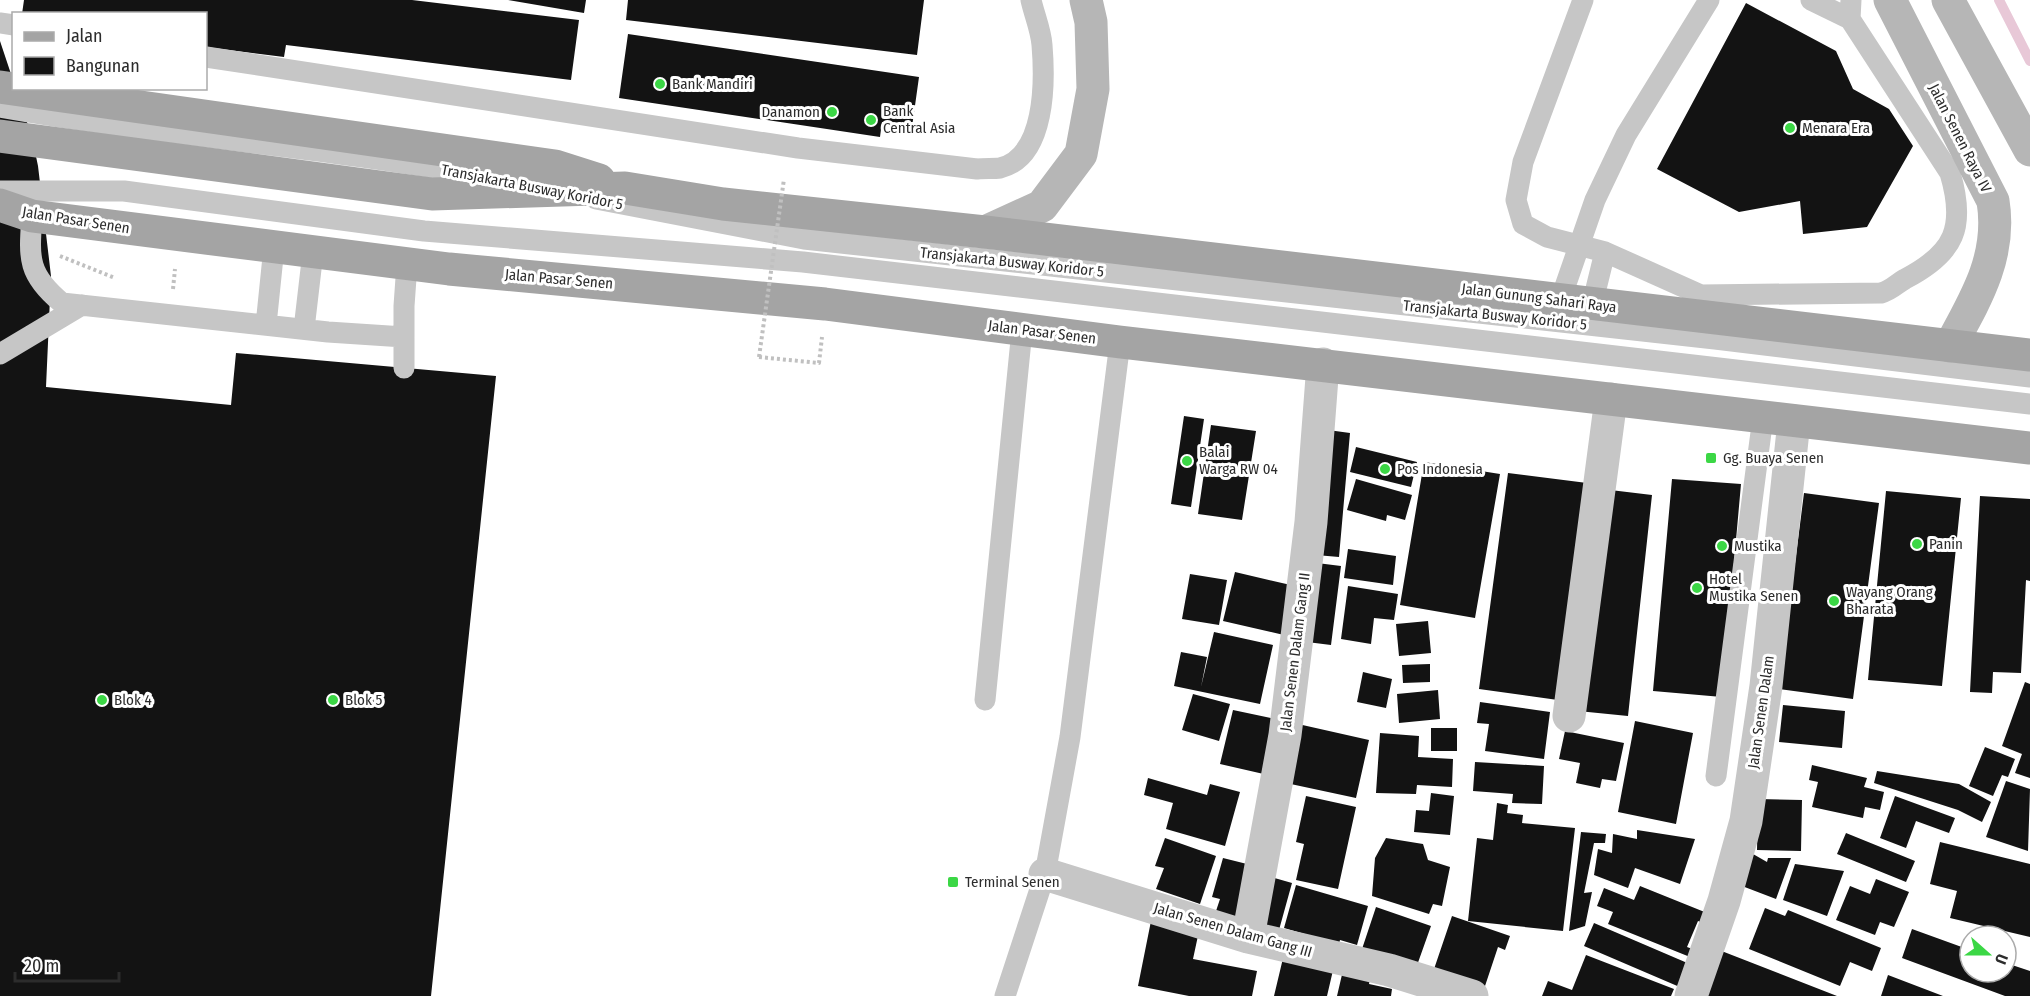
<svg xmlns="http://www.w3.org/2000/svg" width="2030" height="996" viewBox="0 0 2030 996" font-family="'Fira Sans Condensed',sans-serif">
<rect width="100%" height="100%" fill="#fff"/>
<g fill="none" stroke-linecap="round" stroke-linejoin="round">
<path stroke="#e8c8d7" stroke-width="10" d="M1999,0l31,61"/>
</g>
<path fill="#131313" d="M24,0h388l167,20 -8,60 -285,-35 -2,12 -78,-10v-33h-184z
M508,0h78l-2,13z
M628,0h296l-7,55 -291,-35z
M1746,3l90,48 17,38 36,20 24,37 -46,81 -64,7 -3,-33 -61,11 -82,-43z
M628,34l291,43 -7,50 -30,-5 -2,15 -261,-39z
M0,41l32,96 6,29 13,110 -5,111 185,18 5,-52 260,23 -65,620h-431z
M1184,416l20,3 -13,88 -20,-3z
M1211,425l45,6 -14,89 -44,-6z
M1328,430l22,3 -11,124 -23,-2z
M1356,447l61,15 -6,25 -61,-15z
M1424,462l76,12 -25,144 -75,-13z
M1508,473l87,11 -30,217 -86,-12z
M1356,479l56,16 -7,25 -18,-5 -1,6 -39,-11z
M1672,479l69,5 -19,213 -69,-6z
M1602,489l50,6 -24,221 -50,-5z
M1886,491l75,7 -19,188 -74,-6z
M1804,493l75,10 -26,196 -74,-10z
M1980,496l50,3v82l-4,-1 -5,93 -28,-1 -1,21 -22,-1z
M1348,549l48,7 -3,29 -49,-7z
M1317,563l24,3 -10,79 -24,-3z
M1235,572l60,14 -11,49 -61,-14z
M1190,574l37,6 -8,45 -37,-6z
M1348,586l50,8 -4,26 -20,-2 -3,26 -30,-5z
M1428,621l3,32 -32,3 -3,-32z
M1214,632l59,13 -13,59 -86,-18 7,-34 26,5 -6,30z
M1430,664v18l-27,1 -1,-18z
M1363,672l29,7 -6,29 -29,-6z
M2025,682l5,2v94l-15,-5 7,-19 -20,-8z
M1438,690l2,29 -41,4 -2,-29z
M1193,694l37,10 -11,37 -37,-11z
M1480,702l70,10 -6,47 -59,-8 4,-27 -12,-1z
M1783,705l62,6 -3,37 -63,-6z
M1233,710l48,10 -13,55 -48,-11z
M1635,721l58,12 -17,91 -58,-12z
M1298,724l71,16 -13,58 -70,-15z
M1431,728h26v23h-26z
M1565,731l59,12 -8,38 -14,-2 -2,9 -24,-5 4,-20 -21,-4z
M1380,733l39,3 -1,21 35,2 -1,28 -35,-2 -1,9 -40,-1z
M1985,747l30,12 -7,18 -6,-2 -9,21 -24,-10z
M1475,762l69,4 -2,38 -30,-1 1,-9 -40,-3z
M1812,765l55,13 -3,9 20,5 -4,18 -15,-3 -2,11 -51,-11 6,-25 -9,-2z
M1877,771l82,13 32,18 -9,20 -24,-12 -84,-27z
M1148,778l59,17 3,-11 30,8 -15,54 -59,-17 7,-26 -29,-8z
M2006,781l24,8 -2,62 -42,-14z
M1431,793l23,3 -4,39 -36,-3 2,-22 13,1z
M1306,796l50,11 -18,82 -42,-9 8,-36 -8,-2z
M1895,796l60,22 -6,15 -33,-12 -10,27 -26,-10z
M1758,799l44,1 -1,51 -44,-1z
M1497,803l11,2 -1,8 16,2 -1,8 53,5 -12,103 -95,-10 9,-83 16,2z
M1637,830l58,9 -15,45 -45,-16 -7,20 -34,-13 4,-26 14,4 1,-19 24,5z
M1581,832l25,2 -1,9h-11l-10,50 8,-1 -7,34 -16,5z
M1846,833l69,28 -9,21 -69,-28z
M1165,838l51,18 -16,48 -44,-15 8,-21 -9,-2z
M1386,838l37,6 5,16 22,7 -8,39 -9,-2 -4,10 -57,-18 3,-38z
M1940,842l90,22v73l-80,-19 7,-27 -27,-7z
M1753,854l14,8 1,-4h23l-15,41 -34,-13z
M1223,858l28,7 -15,52 -20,-6 4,-12 -8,-2z
M1795,864l49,7 -17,45 -44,-16z
M1271,877l21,6 -13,47 -21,-7z
M1876,879l33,13 -15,35 -14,-5 -5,13 -39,-15 14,-34 20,8z
M1296,885l72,21 -11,39 -17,-5 -1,4 -55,-16z
M1640,886l72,29 -4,10 -10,-4 -11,26 11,4 -3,8 -87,-35 5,-12 -16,-6 7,-18 30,12z
M1376,907l55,19 -16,45 -54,-19z
M1765,908l20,8 3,-6 93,38 -9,23 -22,-9 -10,24 -91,-37z
M1452,916l58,20 -5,14 -7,-3 -15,45 -51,-17z
M1151,921l48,10 -6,28 64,12 -5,25h-63l-51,-10z
M1594,923l98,42 -10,23 -98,-42z
M1912,929l58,21v22h36v-9l24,8v25h-25l-103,-38z
M1719,950l118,46h-136z
M1284,954l50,12 -7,30h-53z
M1586,955l88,34 -3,7h-129l6,-15 24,9z
M1344,966l27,7 -2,11 23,5 -1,7h-54z
M1888,975l55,21h-62z"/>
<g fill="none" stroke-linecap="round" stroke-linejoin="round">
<path stroke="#c0c0c0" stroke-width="4" stroke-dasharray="3 3" stroke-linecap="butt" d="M60,256l55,22
M173,289l2,-20
M759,357l60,6 3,-26"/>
<path stroke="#c6c6c6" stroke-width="21" d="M1583,0l-60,162 -7,38 7,24 24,13 58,15 96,43 180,-2c11,-3 15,-9 24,-14 50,-26 61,-52 45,-106l-100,-154 1,-19
M1811,0l39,19
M0,23l14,2
M206,57l592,91 179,21c8,-1 16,0 23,-1 46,-11 45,-87 42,-123 -1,-15 -8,-31 -11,-45
M0,107c168,30 339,41 507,74
M0,191h124l300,40 379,31 1227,142
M596,199l208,40 911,100 315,38
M32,216c-3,42 -5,58 30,87l266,29 76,5
M1560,301l35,-101 31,-65 83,-135
M1592,305l13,-53
M266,325l8,-78
M304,329l9,-77
M0,354l82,-49
M404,368v-62l3,-42
M985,700l37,-370
M1716,776l47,-359
M1005,996l40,-122 25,-137 50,-395"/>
<path stroke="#c6c6c6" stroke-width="33" d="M1569,716l42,-317
M1045,874l203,63 141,33 83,26
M1248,937l37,-202 26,-213 12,-158
M1691,996l33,-95 22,-80 20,-135 28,-265"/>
<path stroke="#b6b6b6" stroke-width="33" d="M1890,0l103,201c9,55 -17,98 -43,145
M1948,0l82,150
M985,232l57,-26 39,-52 12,-65 -2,-67 -5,-22"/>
<path stroke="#a4a4a4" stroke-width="33" d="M0,87l555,79 44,14
M0,136l432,58 193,-6 98,16 262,28 1045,123
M0,205l32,11 417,53 376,35 295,38 910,106"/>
<path stroke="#c0c0c0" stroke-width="4" stroke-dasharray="3 3" stroke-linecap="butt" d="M759,357l25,-178"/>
</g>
<g fill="#3bd745" stroke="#fff" stroke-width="2">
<circle cx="660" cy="84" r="6"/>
<circle cx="832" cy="112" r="6"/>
<circle cx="871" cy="120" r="6"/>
<circle cx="1790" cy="128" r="6"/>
<rect x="1705" y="452" width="12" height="12" rx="3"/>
<circle cx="1187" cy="461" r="6"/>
<circle cx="1385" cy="469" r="6"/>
<circle cx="1917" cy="544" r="6"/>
<circle cx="1722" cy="546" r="6"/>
<circle cx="1697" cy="588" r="6"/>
<circle cx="1834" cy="601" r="6"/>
<circle cx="102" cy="700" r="6"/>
<circle cx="333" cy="700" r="6"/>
<rect x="947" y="876" width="12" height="12" rx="3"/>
</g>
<g text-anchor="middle" stroke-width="6" stroke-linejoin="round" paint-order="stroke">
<g font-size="15" fill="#2c2c2c" stroke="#fff" text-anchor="start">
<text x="672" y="89">Bank Mandiri</text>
<text x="883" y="116">Bank<tspan x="883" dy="17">Central Asia</tspan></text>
<text x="820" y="117" text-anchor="end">Danamon</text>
<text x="1802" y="133">Menara Era</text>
<text x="1199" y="457">Balai<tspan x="1199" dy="17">Warga RW 04</tspan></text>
<text x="1723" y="463">Gg. Buaya Senen</text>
<text x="1397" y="474">Pos Indonesia</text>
<text x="1929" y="549">Panin</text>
<text x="1734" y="551">Mustika</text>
<text x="1709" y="584">Hotel<tspan x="1709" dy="17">Mustika Senen</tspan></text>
<text x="1846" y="597">Wayang Orang<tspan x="1846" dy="17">Bharata</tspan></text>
<text x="114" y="705">Blok 4</text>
<text x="345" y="705">Blok 5</text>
<text x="965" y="887">Terminal Senen</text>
</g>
<g font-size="15" fill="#2c2c2c" stroke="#fff">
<text transform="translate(1960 138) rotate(63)" y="5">Jalan Senen Raya IV</text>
<text transform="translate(532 187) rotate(11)" y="5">Transjakarta Busway Koridor 5</text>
<text transform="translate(76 220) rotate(9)" y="5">Jalan Pasar Senen</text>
<text transform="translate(1012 262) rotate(6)" y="5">Transjakarta Busway Koridor 5</text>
<text transform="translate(559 279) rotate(5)" y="5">Jalan Pasar Senen</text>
<text transform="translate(1539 298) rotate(7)" y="5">Jalan Gunung Sahari Raya</text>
<text transform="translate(1495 315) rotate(6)" y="5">Transjakarta Busway Koridor 5</text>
<text transform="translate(1042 332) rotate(7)" y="5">Jalan Pasar Senen</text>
<text transform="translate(1295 652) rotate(-83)" y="5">Jalan Senen Dalam Gang II</text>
<text transform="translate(1761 712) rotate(-82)" y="5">Jalan Senen Dalam</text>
<text transform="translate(1233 930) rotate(16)" y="5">Jalan Senen Dalam Gang III</text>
</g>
</g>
<rect x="12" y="12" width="195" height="78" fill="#ffffff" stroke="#ababab" stroke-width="1.5"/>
<rect x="24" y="32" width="30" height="9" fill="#a4a4a4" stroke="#ababab" stroke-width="1.5"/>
<text x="66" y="42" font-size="18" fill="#2c2c2c">Jalan</text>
<rect x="24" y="57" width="30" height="18" fill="#131313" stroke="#ababab" stroke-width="1.5"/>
<text x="66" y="72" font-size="18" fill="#2c2c2c">Bangunan</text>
<g transform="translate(1988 954) rotate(111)"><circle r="28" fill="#ffffff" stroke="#ababab" stroke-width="1.5"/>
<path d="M0-4.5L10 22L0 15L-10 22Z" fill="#3bd745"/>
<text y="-9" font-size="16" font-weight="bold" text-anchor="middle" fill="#2c2c2c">U</text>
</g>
<path d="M15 972v9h104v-9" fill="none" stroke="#2c2c2c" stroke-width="3"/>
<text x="24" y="972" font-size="18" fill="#2c2c2c" stroke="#ffffff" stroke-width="4.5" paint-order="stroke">20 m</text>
</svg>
